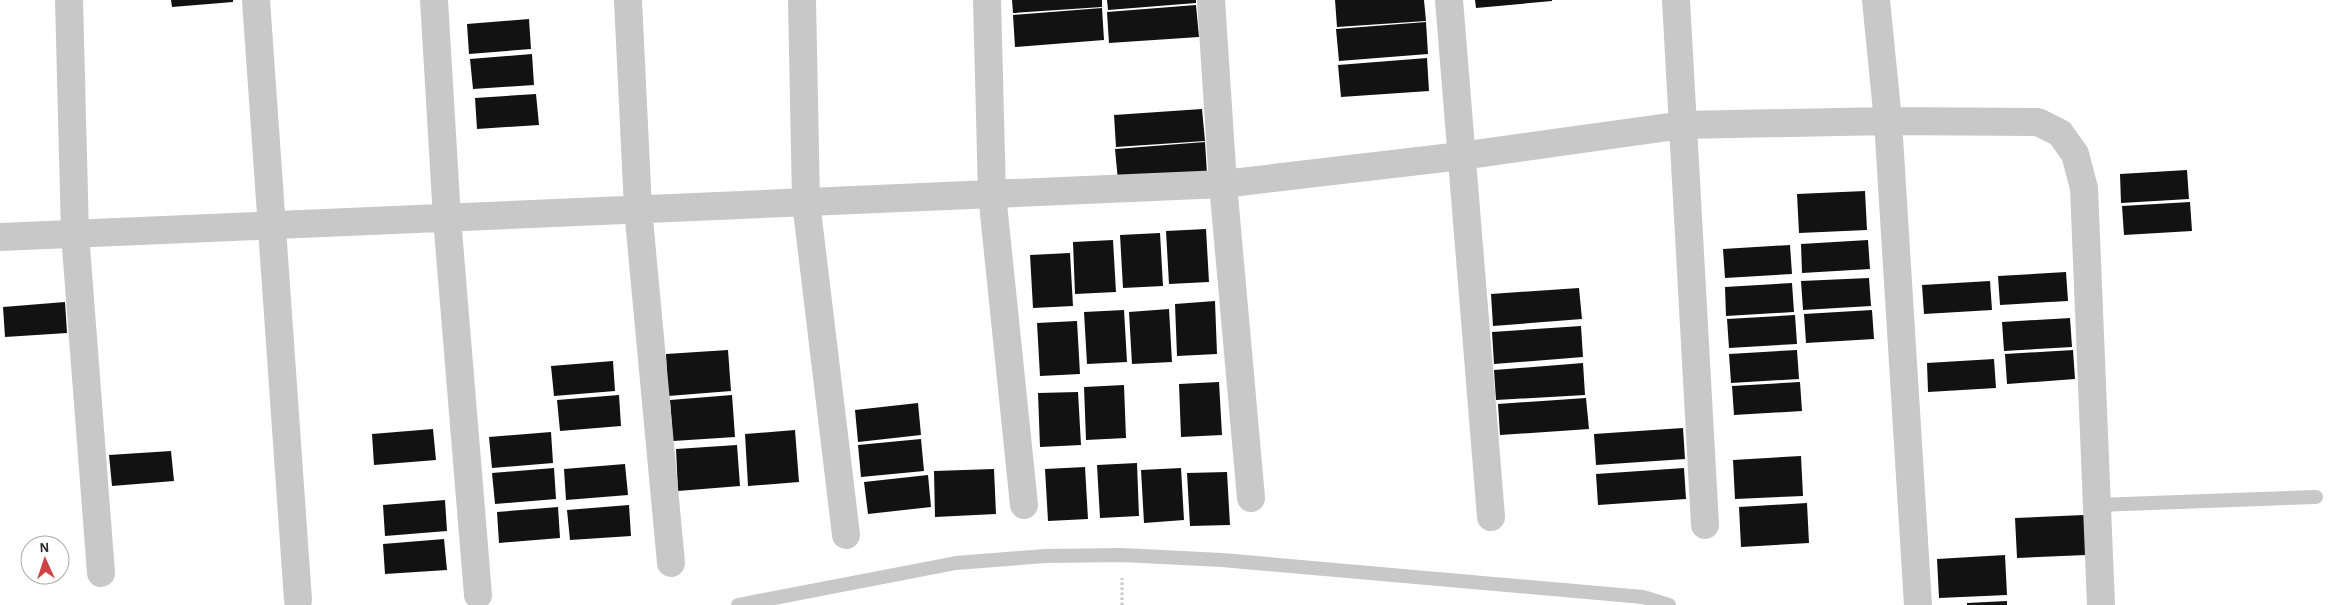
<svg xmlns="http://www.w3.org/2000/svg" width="2337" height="605" viewBox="0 0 2337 605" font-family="'Alegreya Sans',sans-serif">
<rect width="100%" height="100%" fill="#fff"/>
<path fill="#121212" d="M171,0h62v2l-61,5z
M1012,0h90v7l-89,6z
M1107,0h89v3l-88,7z
M1335,0h89l2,21 -89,6z
M1475,0h77v1l-76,7z
M1196,5l3,32 -90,6 -2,-31z
M1102,8l2,32 -89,7 -2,-32z
M529,19l2,30 -62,5 -2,-30z
M1426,22l2,32 -89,7 -3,-32z
M532,54l2,31 -61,4 -3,-30z
M1427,58l2,33 -88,6 -3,-32z
M536,94l3,31 -62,4 -2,-31z
M1202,109l3,32 -89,6 -2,-32z
M1205,142l2,32 -89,7 -3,-32z
M2187,170l2,29 -68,4 -1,-29z
M1865,191l2,39 -68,3 -2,-39z
M2190,202l2,29 -68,4 -2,-29z
M1206,229l3,53 -40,2 -3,-53z
M1160,233l3,53 -40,2 -3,-53z
M1113,240l3,52 -41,2 -2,-52z
M1868,240l2,29 -68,4 -1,-29z
M1790,245l2,29 -67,4 -2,-29z
M1070,253l3,53 -40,2 -3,-53z
M2066,272l2,29 -68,4 -2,-29z
M1869,278l2,28 -68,4 -2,-29z
M1990,281l2,29 -68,4 -2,-29z
M1792,283l2,29 -68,4 -1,-29z
M1579,288l3,31 -89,7 -2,-32z
M1215,301l2,53 -40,2 -2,-52z
M65,302l2,31 -62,4 -2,-30z
M1169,309l3,53 -40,2 -3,-52z
M1124,310l3,52 -40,2 -3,-52z
M1872,310l2,29 -68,4 -2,-29z
M1795,315l2,29 -68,4 -2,-29z
M2070,318l2,29 -68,4 -2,-29z
M1077,321l3,53 -40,2 -3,-53z
M1581,326l2,31 -89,7 -2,-32z
M728,350l3,41 -63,5 -2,-42z
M1797,350l2,29 -68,4 -2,-29z
M2073,350l2,29 -68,5 -2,-30z
M1994,359l2,29 -68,4 -1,-29z
M613,361l2,30 -61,5 -3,-30z
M1583,363l2,32 -89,5 -2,-30z
M1219,382l3,53 -41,2 -2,-53z
M1800,382l2,29 -68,4 -2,-29z
M1124,385l2,53 -40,2 -2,-53z
M1078,392l3,53 -41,2 -2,-54z
M619,395l2,31 -61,5 -3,-31z
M732,395l3,42 -62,4 -3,-41z
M1586,398l3,31 -89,6 -2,-31z
M918,403l3,32 -63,7 -3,-32z
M1683,428l2,31 -89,6 -2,-31z
M433,429l3,31 -62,5 -2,-31z
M795,430l4,52 -51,4 -3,-52z
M551,432l2,31 -61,5 -3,-31z
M921,439l3,32 -63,6 -3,-32z
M737,445l3,41 -62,5 -2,-42z
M171,451l3,30 -62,5 -3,-31z
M1801,456l2,40 -68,3 -2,-39z
M1137,463l2,53 -39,2 -3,-53z
M625,464l3,31 -62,5 -2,-31z
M1085,467l3,52 -40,2 -3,-52z
M554,468l2,31 -61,5 -3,-31z
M1181,468l3,52 -40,3 -3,-53z
M1684,468l2,31 -88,6 -2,-31z
M994,469l2,45 -61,3 -1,-46z
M1227,472l3,53 -40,1 -3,-53z
M928,475l3,32 -63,7 -4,-32z
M445,500l2,31 -62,5 -2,-31z
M1807,503l2,40 -68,4 -2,-40z
M629,505l2,31 -61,4 -3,-30z
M558,507l2,31 -61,5 -2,-31z
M2084,515l2,40 -69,3 -2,-40z
M444,539l3,31 -62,4 -2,-30z
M2005,555l2,40 -68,3 -2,-39z
M2007,601v4h-40v-2z"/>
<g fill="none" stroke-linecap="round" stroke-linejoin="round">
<path stroke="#c8c8c8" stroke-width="3" stroke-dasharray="2.5 2.5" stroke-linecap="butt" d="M1122,605v-27"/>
<path stroke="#c8c8c8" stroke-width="14" d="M2097,505l219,-8
M738,605l218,-42 89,-7 77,-1 100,5 421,37 26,8"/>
<path stroke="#c8c8c8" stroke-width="28" d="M69,0l6,234 26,339
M256,0l42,600
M434,0l13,218 31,377
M628,0l10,209 33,354
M802,0l4,202 40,333
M987,0l5,194 32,311
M1211,0l12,184 28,314
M1449,0l42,517
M1676,0l29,525
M1876,0l12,121 30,484
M0,237l1223,-53 238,-28 222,-31 205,-4 150,1 22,11 15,21 9,34 17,417"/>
</g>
<g transform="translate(45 560) rotate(357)"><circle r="24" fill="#ffffff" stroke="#aaaaaa"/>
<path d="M0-4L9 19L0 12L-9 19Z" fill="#cf4142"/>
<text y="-8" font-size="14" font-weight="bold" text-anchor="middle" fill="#2b2b2b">N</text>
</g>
</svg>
